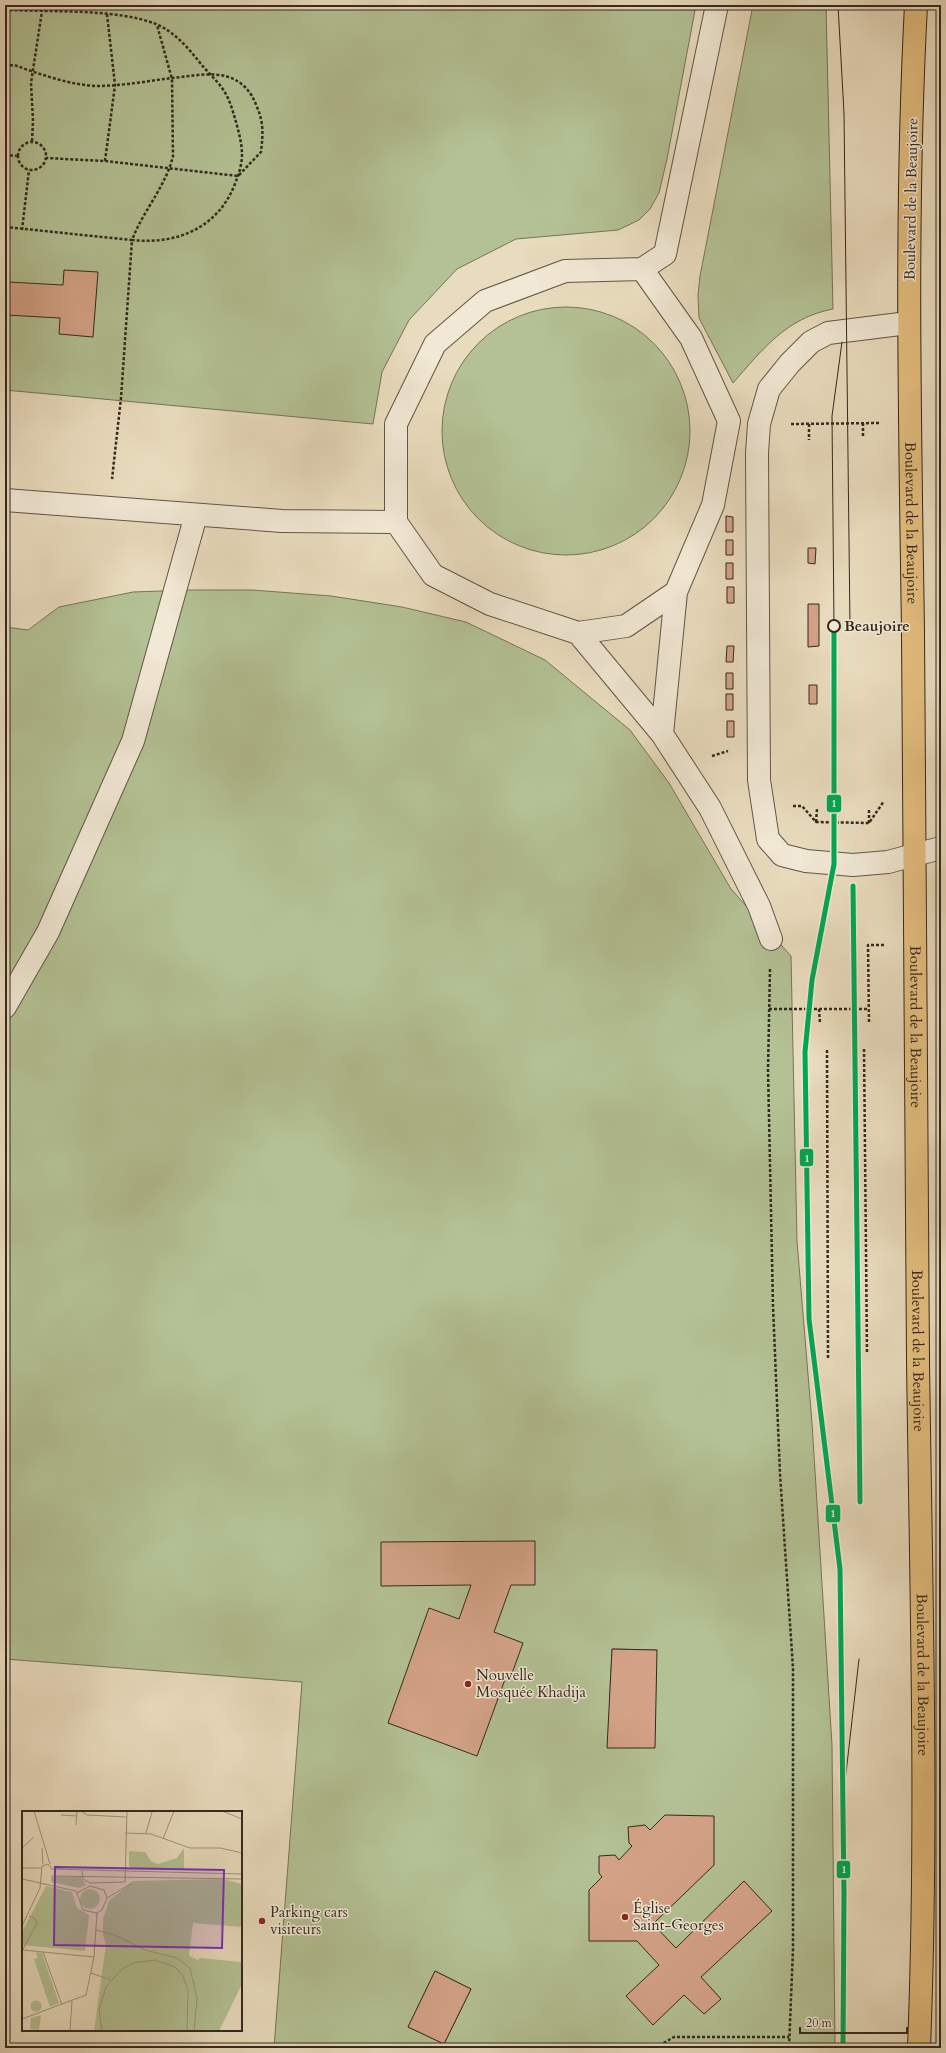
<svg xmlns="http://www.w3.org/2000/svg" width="946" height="2053" viewBox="0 0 946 2053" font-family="Cardo,serif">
<rect width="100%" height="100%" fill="#e9dcbe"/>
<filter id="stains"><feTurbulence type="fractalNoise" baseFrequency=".005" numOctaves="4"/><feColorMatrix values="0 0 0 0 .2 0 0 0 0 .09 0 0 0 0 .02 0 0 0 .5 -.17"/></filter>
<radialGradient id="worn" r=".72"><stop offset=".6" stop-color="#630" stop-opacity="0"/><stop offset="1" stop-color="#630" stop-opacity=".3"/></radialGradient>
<path fill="#b3c194" stroke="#73755a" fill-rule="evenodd" d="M5,5h691l-29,154 -8,34 -9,16 -11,11 -21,10 -102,9 -59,30 -48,51 -27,52 -9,52 -368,-34z
M753,5h73l7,304c-47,9 -70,40 -100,74l-34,-65 -1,-23 2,-19z
M442 431a124 124 0 1 1 248 0a124 124 0 1 1-248 0Z
M190,590h62l79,6 71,11 64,15 79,38 85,70 39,53 62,106 60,67 6,285 15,182 20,322 3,303h-561l28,-366 -297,-23v-1032l23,3 31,-23 74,-15zM612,1649l45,1 -49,98zM435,1971l36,18 -27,55 -36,-17z"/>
<path fill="#d4a387" stroke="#33291f" d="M64,270l34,2 -5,65 -34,-3 1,-16 -54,-3 2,-33 55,3z
M726,516l7,1v15h-7z
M726,540h7v15h-7z
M808,548h8l-1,16 -7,-1z
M726,563h7v16h-7z
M727,587h7v16h-7z
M808,604h11v42l-11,1z
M727,646h7l-1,16h-7z
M726,673h7v16h-7z
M809,685h8v19h-8z
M726,694h7v16h-7z
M727,721h7v16h-7z
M535,1541v44h-24l-17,47 29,11 -12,33 -4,-2 -30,82 -89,-33 41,-115 30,11 12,-34 -90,1v-44z
M612,1649l45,1 -2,98h-48z
M665,1815l49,1v49l-61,59 23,24 68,-67 28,30 -71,66 20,22 -17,15 -20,-19 -31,30 -27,-29 33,-31 -22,-24h-48v-51l13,-13 -3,-4v-17l16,-1 4,5 13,-14 -3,-3 -1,-16 17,-2 5,5z
M435,1971l36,18 -27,55 -36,-17z"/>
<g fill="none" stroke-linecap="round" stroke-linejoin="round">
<g stroke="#605647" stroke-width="24">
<path id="minor" d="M908,323l-80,10 -17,9 -21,21 -21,26 -10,35 -2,29 2,327 9,59 14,16 24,6 47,4 35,-3 53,-14
M5,500l277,21 114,1 37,53 57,29 88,29 84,101 48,74 49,98 12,33
M396,522v-98l39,-80 50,-43 80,-30 77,-2 23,-15 52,-249
M578,633l48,-7 50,-34 37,-87 16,-84 -38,-83 -49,-69
M662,734l14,-142
M5,1007l43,-75 85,-191 63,-226"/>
</g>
<g stroke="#33291f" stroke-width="24">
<g id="major">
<path id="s1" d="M916,5c-11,209 -6,418 -3,626 3,243 2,486 5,729 3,229 10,459 1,688"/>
</g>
</g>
<path stroke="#33291f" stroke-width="2.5" stroke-dasharray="3 2" stroke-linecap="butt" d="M5,12l7,-2c42,2 106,-1 144,14 19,8 32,24 45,40 7,9 17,17 23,27 6,9 9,21 12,31 3,11 6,22 6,33 0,8 -3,19 -6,26 -16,46 -58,64 -104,59l-11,158 -9,81
M5,66l9,-1c26,9 55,20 83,21 25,0 51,-5 75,-8 30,-3 61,-12 80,18 4,8 9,19 10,29 1,9 0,18 -1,27l-23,24 -133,-15 -59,-3
M32,141l1,-20 -2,-38 11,-72
M18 156a14 14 0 1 1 28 0a14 14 0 1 1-28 0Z
M5,155l13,1
M105,161l10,-76 -8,-71
M5,227l127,13c11,-29 34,-54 41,-84l-1,-77 -15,-54
M22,230l7,-60
M863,423v15
M791,424l89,-1
M809,424v16
M712,756l16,-5
M793,806h9l14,16 53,1 15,-22
M869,810v13
M816,822l1,-13
M770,969l-2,101 5,236 7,168 13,194v281l-4,99
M769,1009h100
M819,1009l1,14
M869,1022l-1,-77h18
M864,1049l3,305
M827,1050l1,308
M655,2048l19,-11h115"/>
<use href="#minor" stroke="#f1e8d5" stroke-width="22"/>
<use href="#major" stroke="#e4be7f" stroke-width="22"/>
<path stroke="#33291f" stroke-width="1" d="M838,5l6,108 6,513
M834,625l-2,-209 10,-74
M844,1791l15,-132"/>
<g stroke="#f1e8d5" stroke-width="8">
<path id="tram-1" d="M834,625v239l-22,116 -7,72 4,267 31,250 4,324 -1,155
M853,886l7,616"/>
</g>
<use href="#tram-1" stroke="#00a754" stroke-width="5"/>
</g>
<circle fill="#f1e8d5" stroke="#33291f" stroke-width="2" cx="834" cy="626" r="6"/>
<g fill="#8f2418" stroke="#f1e8d5" stroke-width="1.5">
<circle cx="468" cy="1684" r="4"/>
<circle cx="625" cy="1917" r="4"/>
<circle cx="262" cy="1921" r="4"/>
</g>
<g text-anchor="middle" stroke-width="3" stroke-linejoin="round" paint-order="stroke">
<g font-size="15" fill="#33291f" stroke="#f1e8d5">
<text transform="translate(911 199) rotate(-89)" y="5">Boulevard de la Beaujoire</text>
<text dy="5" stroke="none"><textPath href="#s1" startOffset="518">Boulevard de la Beaujoire</textPath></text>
<text dy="5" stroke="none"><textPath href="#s1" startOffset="1022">Boulevard de la Beaujoire</textPath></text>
<text dy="5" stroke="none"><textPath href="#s1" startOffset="1346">Boulevard de la Beaujoire</textPath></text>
<text dy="5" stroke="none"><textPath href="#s1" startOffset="1670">Boulevard de la Beaujoire</textPath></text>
</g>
<g font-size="15" font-weight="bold" fill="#33291f" stroke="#f1e8d5" text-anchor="start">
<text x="844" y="631">Beaujoire</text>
</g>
<g font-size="15" fill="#33291f" stroke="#f1e8d5" text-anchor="start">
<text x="476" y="1680">Nouvelle<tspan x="476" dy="17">Mosquée Khadija</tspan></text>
<text x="633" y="1913">Église<tspan x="633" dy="17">Saint-Georges</tspan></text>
<text x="270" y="1917">Parking cars<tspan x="270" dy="17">visiteurs</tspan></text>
</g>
</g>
<g transform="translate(22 1811)">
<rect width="220" height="220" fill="#e9dcbe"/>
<path d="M162,37v21h-50l-5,-3v-15l16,1 6,9 7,3 19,-6zM29,66h30l5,8 -7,3 -28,-6zM201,68l19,5v43l-49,-4 -4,33 9,4 2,-2 41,4 1,-7v29l-23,47h-125l12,-87 -3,-9v-16l6,-18 24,-20zM24,75l26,6 5,16 12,7 -4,36 -63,-6v-13zM58 88a10 10 0 1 1 20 0a10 10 0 1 1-20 0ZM14,141l6,1 17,50 -9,4 -16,-48 4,-1zM8.5 195a5.5 5.5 0 1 1 11 0a5.5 5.5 0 1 1-11 0ZM19,204l-2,15 -9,-1 1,-11z" fill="#b3c194"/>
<path fill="none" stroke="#a0947e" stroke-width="1" d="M12,0l16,53M59,0l6,4 39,2M200,0l20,8M39,4l16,1M54,14l1,-14M103,22l26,1 39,14h30l22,5M124,22l6,-21M141,28l11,-28M0,37l12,-11M20,37l1,16M0,57h19M30,58l190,5M60,60l1,8 7,4 35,-1 2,-71M29,65l191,3M0,68l54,12 7,19 14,3M55,82l13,-7 14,4 3,8M0,115l18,-38 2,-22 6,-2 4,5M74,119l19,5 30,15 32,8 13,10 7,31 -3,32M1,139l71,7M0,140l15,-28 -3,-5 -5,-2M21,141l19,53M69,162l20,7M0,208l64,-24 8,-38 3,-44 5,-3 5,-12 25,-15M48,220l2,-30M80,220l-3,-21 7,-23 16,-18 11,-6 22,-3 20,7 8,9 5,15 -1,40"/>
<path fill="#7b2cbf" fill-opacity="0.15" stroke="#7b2cbf" stroke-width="2" d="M33,56l169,3 -2,78 -168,-3z"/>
<rect width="220" height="220" fill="none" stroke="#33291f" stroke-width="2"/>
</g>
<g stroke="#f1e8d5" stroke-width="1.5">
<rect x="826" y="794" width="16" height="19" rx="4" fill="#00a754"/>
<rect x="799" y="1148" width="15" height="19" rx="4" fill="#00a754"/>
<rect x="825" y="1504" width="16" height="19" rx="4" fill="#00a754"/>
<rect x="836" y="1860" width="15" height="19" rx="4" fill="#00a754"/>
</g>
<g font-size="11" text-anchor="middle" font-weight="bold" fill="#fff">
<text x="834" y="807">1</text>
<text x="807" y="1162">1</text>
<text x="833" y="1517">1</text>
<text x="844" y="1873">1</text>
</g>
<rect width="946" height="2053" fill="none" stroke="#e9dcbe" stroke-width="20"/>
<rect x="6" y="6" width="934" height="2041" fill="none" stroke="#33291f" stroke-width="2"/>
<rect x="10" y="10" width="926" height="2033" fill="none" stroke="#33291f"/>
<path d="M800 2027v6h107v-6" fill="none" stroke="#33291f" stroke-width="2"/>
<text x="806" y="2027" font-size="12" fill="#33291f" stroke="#f1e8d5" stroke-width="3" paint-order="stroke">20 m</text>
<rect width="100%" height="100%" filter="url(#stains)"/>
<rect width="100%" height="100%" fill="url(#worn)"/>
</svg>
